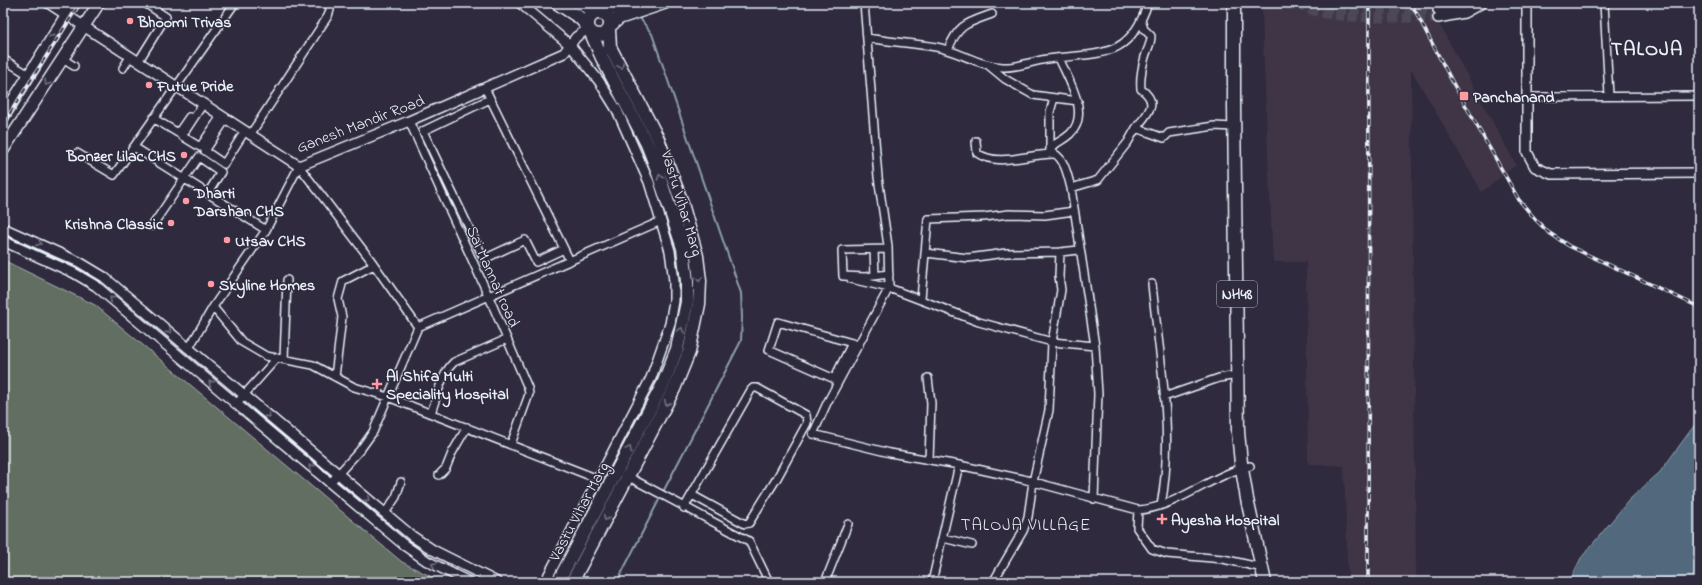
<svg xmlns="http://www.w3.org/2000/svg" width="1702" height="585" viewBox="0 0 1702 585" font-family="'Indie Flower',sans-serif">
<rect width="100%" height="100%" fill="#2f2a3d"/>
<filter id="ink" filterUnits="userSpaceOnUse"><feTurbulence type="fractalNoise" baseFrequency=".025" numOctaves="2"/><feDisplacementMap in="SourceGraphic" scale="8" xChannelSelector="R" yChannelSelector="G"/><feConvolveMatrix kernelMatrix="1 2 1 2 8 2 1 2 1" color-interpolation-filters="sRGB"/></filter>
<g filter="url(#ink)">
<path fill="#413647" d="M1262,3h174l1,17 79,145 -34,27 -71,-123 5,513h-68l-4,-116 -36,-2 -2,-202h-33l-10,-219z"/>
<path fill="#626e62" stroke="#a5b0ad" d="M3,260l92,45 307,257 40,20h-439z"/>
<path fill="#51687d" stroke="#8d9fae" d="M1699,419v157l-46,2 -9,4h-75l12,-24 48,-58 31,-28z"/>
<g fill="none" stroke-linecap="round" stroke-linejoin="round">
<path stroke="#8d9fae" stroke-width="2" d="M639,17l13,17 89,259 1,24 -1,24 -78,151
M617,582l44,-86"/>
<path stroke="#4b4859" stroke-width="9" stroke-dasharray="9 4.5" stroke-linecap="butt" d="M1297,3c27,20 106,14 141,15
M1311,3l25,7h102"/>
<g stroke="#e8f1f8" stroke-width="10">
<path id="minor" d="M864,3l14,174 10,69 1,42 -62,115 -14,31 77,19 69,12 64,14 115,31c36,-1 75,-36 112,-44
M1604,3l5,93
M867,38c23,4 47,5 69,9 23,4 43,19 67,20 14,1 30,-6 44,-8 52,-7 82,2 101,-56
M948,50c10,-26 19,-27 44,-36
M3,59l26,16
M63,59l11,7
M138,62l28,-45 -21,-14
M988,65l17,14 28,16 45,6
M123,68l7,-11
M485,88l85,173
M1527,97l172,-1
M490,99l-67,32 61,128 41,-19 11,22 28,-13
M203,104l-21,32 18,11 21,-31
M153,118l25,15 11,-16
M226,119l-21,32 19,13 21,-33
M409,121l80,176 39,91 1,6 -2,6 -16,44
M1136,128c12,-15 24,-25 5,-39 -1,-10 1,-22 4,-32 2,-8 6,-12 6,-21l-7,-7 -2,-6
M250,135l78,-119 2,-6 -1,-7
M976,141l1,12c21,15 54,0 78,1 10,6 13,23 16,34l24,158 3,48 -4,105
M134,147l132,83
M1050,151v-39l4,-14
M77,153l37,22 121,-172
M1048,154c9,-15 11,-10 22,-20 21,-20 -2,-55 -11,-76
M1071,188l27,-8 30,-38 8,-14 28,10 5,-5 45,-7 20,1
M152,226l47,-69 22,15 -13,21
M888,249l-46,1 1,26 22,1 24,-3
M874,250l1,26
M1060,252l-1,24 2,14 -9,52 43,4
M926,253l42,5 38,-5 54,-1 19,-2
M851,279l38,9 90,34 73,20 -3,68 -16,72 -5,35 -5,14 -30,51
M1152,284c7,73 23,148 9,221
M921,299l7,-80 56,-2 25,-3 36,1 29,-4
M213,307l29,35 24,14 47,9 41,22 34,10 210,82
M189,348l24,-41 53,-77 33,-64 71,93 48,68
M284,359l3,-79
M335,377l7,-60 -4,-18 5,-18 31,-16
M928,378l3,25 -2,57
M834,379l18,-36
M839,381l-70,-31 9,-28 81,23
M1164,397l55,-19 19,-3
M236,404l41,-46
M431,413c6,-16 10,-39 23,-51l53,-23
M439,475l7,-7 6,-15 15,-26
M625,475l124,66 20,41
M330,483l30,-33 13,-18 45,-105 243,-106
M684,508l67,-118 2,-2h4l49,27 1,8 -30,55 -28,45 -4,1 -53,-29
M1138,510l-1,18 15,21 15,5 56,5 40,9
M385,513l11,-16 5,-15
M943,538l29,7
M825,582l23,-58
M932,582l27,-117"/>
</g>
<g stroke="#e8f1f8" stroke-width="12">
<path id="tertiary" d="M48,3l251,163 110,-45 155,-68 12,-16 12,-8
M520,3l50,42 29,36 18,29 32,72 21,69 4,30v20l-4,23 -19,54 -106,204
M1527,3v149l8,15 16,7 148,-1
M1438,10l28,-7
M1438,18l26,-5 18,-10
M3,228l76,34 25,15 308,259 21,14 64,32
M3,241l71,32 22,13 308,259 23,16 42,21"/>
</g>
<g stroke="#e8f1f8" stroke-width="14">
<path id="secondary" d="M3,117l71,-114
M3,150l96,-147"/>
</g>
<g stroke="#e8f1f8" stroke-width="15">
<path id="primary" d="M557,3l23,15 8,9
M579,3l19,10
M588 24a11 11 0 1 1 22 0a11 11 0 1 1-22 0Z
M601,13l25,-10
M610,26l9,-8 45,-15
M558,582l105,-198 14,-35 10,-47v-21l-4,-33 -27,-81 -9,-23 -45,-86 -11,-25
M572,582l102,-193 15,-37 10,-48 1,-23 -3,-25 -16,-56 -23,-61 -48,-92 -1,-17"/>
</g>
<g stroke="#e8f1f8" stroke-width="15">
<path id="trunk" d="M1234,3v103l4,326 3,31 6,36 18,83"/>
</g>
<use href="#minor" stroke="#2f2a3d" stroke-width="7"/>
<use href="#tertiary" stroke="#2f2a3d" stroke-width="9"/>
<use href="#secondary" stroke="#2f2a3d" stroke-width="11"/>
<use href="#primary" stroke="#2f2a3d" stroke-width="12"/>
<use href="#trunk" stroke="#2f2a3d" stroke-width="12"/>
<g stroke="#e8f1f8" stroke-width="3.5">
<path id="rail" d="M1411,3l43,82 65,115 17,20 12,12 21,14 130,61
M3,124l77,-121
M1368,582l1,-579"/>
</g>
<use href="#rail" stroke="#2f2a3d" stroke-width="2" stroke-dasharray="6" stroke-linecap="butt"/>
</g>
<defs><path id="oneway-chevron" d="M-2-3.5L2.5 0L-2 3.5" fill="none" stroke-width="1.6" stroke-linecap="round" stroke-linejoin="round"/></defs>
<g stroke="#70707e">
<use href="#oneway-chevron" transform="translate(53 37) rotate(-58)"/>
<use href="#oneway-chevron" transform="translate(621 66) rotate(62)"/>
<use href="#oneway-chevron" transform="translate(47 83) rotate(123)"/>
<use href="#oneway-chevron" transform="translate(660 177) rotate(-109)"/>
<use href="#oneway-chevron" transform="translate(39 243) rotate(24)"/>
<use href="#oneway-chevron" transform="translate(699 279) rotate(87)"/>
<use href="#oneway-chevron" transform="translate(112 299) rotate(-140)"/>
<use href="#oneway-chevron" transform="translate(681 330) rotate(-76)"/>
<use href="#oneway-chevron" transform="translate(169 331) rotate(40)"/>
<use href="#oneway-chevron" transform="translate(211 383) rotate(-140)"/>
<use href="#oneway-chevron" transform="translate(667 403) rotate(117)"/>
<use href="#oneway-chevron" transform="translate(268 415) rotate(40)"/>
<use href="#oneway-chevron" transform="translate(629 449) rotate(-62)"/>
<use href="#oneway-chevron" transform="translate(311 467) rotate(-140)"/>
<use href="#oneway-chevron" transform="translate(367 499) rotate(40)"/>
<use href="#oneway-chevron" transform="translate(606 518) rotate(118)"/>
<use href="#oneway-chevron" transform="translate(434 565) rotate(-153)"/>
</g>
</g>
<g fill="#ff9aa2" stroke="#2f2a3d" stroke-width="1.5">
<circle cx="130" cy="21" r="4"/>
<circle cx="149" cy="85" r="4"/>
<rect x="1459" y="91" width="10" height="10" rx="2"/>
<circle cx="184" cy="155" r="4"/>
<circle cx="186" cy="201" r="4"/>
<circle cx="171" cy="223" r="4"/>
<circle cx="227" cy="240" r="4"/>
<circle cx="211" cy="284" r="4"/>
<path d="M375 378h4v4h4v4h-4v4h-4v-4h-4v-4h4z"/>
<path d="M1160 513h4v4h4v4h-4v4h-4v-4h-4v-4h4z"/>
</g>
<g text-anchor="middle" stroke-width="3" stroke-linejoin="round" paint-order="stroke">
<rect fill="#2f2a3d" stroke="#b0b5c0" stroke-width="1" x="1217" y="281" width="40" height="26" rx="3"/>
<g font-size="15" font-weight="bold" fill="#e8f1f8">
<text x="1237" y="299">NH48</text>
</g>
<g font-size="16" font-weight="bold" fill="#e8f1f8" stroke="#2f2a3d" text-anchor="start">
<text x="138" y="27">Bhoomi Trivas</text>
<text x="157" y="91">Futue Pride</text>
<text x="1473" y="102">Panchanand</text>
<text x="176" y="161" text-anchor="end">Bonzer Lilac CHS</text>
<text x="194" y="198">Dharti<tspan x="194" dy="18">Darshan CHS</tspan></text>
<text x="163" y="229" text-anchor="end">Krishna Classic</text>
<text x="235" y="246">Utsav CHS</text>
<text x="219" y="290">Skyline Homes</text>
<text x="386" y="381">Al Shifa Multi<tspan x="386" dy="18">Speciality Hospital</tspan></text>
<text x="1171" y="525">Ayesha Hospital</text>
</g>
<g font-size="16" fill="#e8f1f8" stroke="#2f2a3d">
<text transform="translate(360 123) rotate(-21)" y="6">Ganesh Mandir Road</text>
<text transform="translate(683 203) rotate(73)" y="6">Vastu Vihar Marg</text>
<text transform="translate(494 276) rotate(66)" y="6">Sai Mannat road</text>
<text transform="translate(578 511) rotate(-62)" y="6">Vastu Vihar Marg</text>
</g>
<g font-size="17" letter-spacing="1" fill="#e8f1f8" stroke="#2f2a3d">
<text x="1026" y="530">TALOJA VILLAGE</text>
</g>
<g font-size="20" font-weight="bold" letter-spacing="1" fill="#e8f1f8" stroke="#2f2a3d">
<text x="1647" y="55">TALOJA</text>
</g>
</g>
<rect width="1702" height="585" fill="none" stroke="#2f2a3d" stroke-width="16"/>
<rect x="8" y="8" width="1686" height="569" fill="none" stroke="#e8f1f8" stroke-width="1.5" filter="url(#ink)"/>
</svg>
